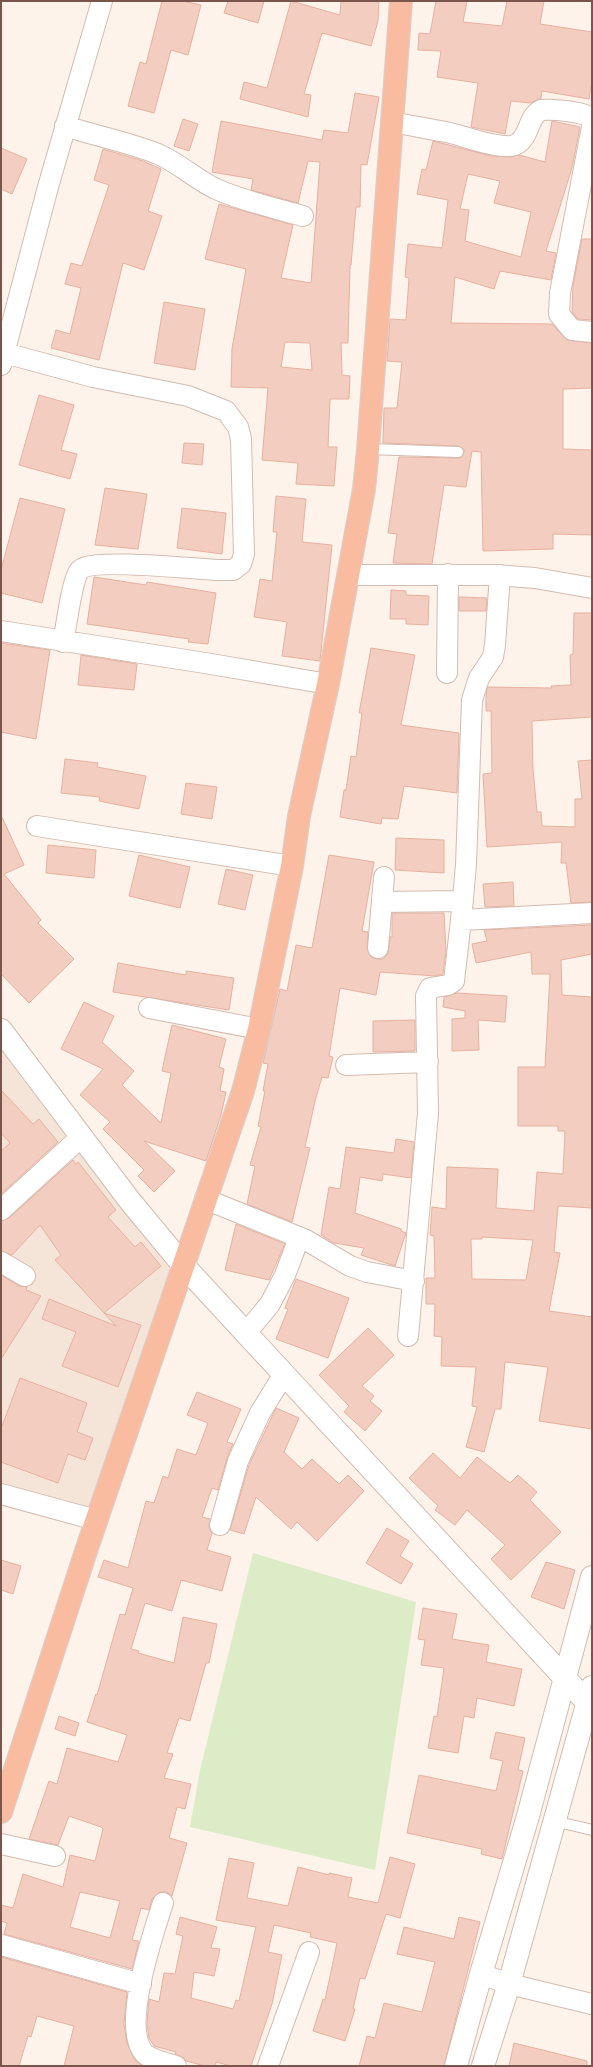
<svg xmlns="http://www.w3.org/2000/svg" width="593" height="2067" viewBox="0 0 593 2067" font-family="Raleway,sans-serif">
<rect width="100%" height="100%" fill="#fdf3ea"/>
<path fill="#f5e4d8" d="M1,1041l184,240 -81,234 -103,-24z"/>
<path fill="#dbecc7" d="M253,1553l163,49 -41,268 -185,-43 10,-57z"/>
<path fill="#f3cdc0" stroke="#e7b1a0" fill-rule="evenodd" d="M162,1h21l18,4 -13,50 -17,-5 -17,63 -26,-7 12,-44 6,2z
M228,1h36l-6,22 -34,-10z
M291,1l49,14 1,-14h38l-1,20 -7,25 -49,-13 -18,61 7,1 -3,22 -68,-18 4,-17 23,6z
M436,1h31l-4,21 39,4 5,-25h37l-4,23 52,8v49l-3,18 -47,-8 -1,7 -11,5 -19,-2 -6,33 -34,-7 7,-44 -41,-6 4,-26 -23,-1 1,-17 11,1z
M355,93l24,4 -12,68 -6,-1 -1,43h-4l-5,58h-1l-2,78h-7l1,32 8,1 -1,23h-19l-2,48h9l-3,39 -38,-2 2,-21 -36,-3 6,-72 -37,-1 1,-38 14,-80 -41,-10 14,-55 74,21 -12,53 30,5 9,-121 -12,-1 -10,42 -47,-13 2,-11 -41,-7 9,-51 101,19 2,-10 24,3zM285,342l25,1 2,27 -31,-3z
M183,119l15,5 -9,27 -15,-5z
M552,121l28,6 -8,41 -26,83 10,2 -5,27 -51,-9 -6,18 -39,-12 -4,46 101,1 15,16 25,3v45l-29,1v60l29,1v85l-39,-1v15l-70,2 -2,-99 -9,-1 -6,36 -22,-2 -12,79 -39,-1 4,-29 -9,-1 11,-76 59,1h3l3,-5v-4l-6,-3 -75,-3 1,-35h13l5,-46 -15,-1 3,-42 16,1 3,-42 -4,-1 3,-33 34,4 6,-48 -31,-6 5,-25 4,1 7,-29 58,15 20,1 8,-2 26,7zM468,174l32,7 -6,22 37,9 -10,45 -56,-16 4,-31 -9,-1z
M1,148l26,11 -15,35 -11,-5z
M103,149l40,12 18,8 -13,42 14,5 -18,54 -21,-7 -24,97 -48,-12 5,-18 14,4 11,-46 -16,-4 6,-21 11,3 27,-81 -15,-5z
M582,239h10v81l-14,-1 -6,-7 1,-27z
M164,302l41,7 -10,61 -41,-7z
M39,395l35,10 -13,45 16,4 -7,25 -51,-14z
M184,443l20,1 -2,21 -20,-2z
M105,488l42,6 -9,55 -43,-4z
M276,496l30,3 -4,43 30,3 -12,116 -38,-5 5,-34 -33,-5 6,-38 12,2 5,-49h-4z
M20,498l45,11 -23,94 -41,-10v-23z
M182,508l44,5 -4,41 -45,-6z
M94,577l52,8 1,-3 69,11 -8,51 -20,-2 1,-3 -102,-15z
M391,590l15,1v4l23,1 -1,29 -22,-1v-5h-16z
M459,597l28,1 -1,13h-27z
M574,613h18v104l-60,4 1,48 4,43h4l1,14 33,1v-28h7l-4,-38 14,-1v142l-21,1 -5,-40h-5l1,-21 -75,5 -4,-73 9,-1 -1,-62h-5v-17l2,-7 64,1 -1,-2 20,-1 -1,-30 3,-1z
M1,643l49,7 -14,89 -35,-7z
M371,648l44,7 -14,70 58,8 -2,60 -53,-7 -6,33 -16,-1 -1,6 -41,-7 4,-27h2l5,-34 5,1 6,-44h-3z
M81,655l56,9 -3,26 -56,-5z
M65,759l33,4 -1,4 49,9 -7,33 -40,-8 1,-4 -39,-4z
M186,783l31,4 -5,32 -31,-5z
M1,815l23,50 -20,9 37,46 -3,3 36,36 -45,44 -28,-29z
M396,838l48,2v33l-49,-3z
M48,845l48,5 -2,28 -48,-5z
M139,855l51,12 -10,41 -51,-12z
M329,855l45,7 -12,69 6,1 -1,15 4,10 6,2h6l5,-5 2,-17h2v-24h52l2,38 -3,23 -8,2 -55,-4 -4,23 -36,-7 -11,68 4,1 -5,21 -6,-1 -7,24 -10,46 5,1 -18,74 -45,-18 8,-38 -5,-1 11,-38 -3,-1 7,-35h-2l5,-27 -5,-1 17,-74 7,2 9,-46 16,3z
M226,869l27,6 -8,35 -27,-6z
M513,882l1,24 -29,1 -2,-23z
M592,925v29l-31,6 1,35 30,2v211l-34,-2 -4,46 6,1 -11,58 43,6v112l-53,-8 9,-54 -43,-5 -4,47h-6l-11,43 -18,-5 11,-40 -5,-1 4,-39 -35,-1 1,-29 -8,-1 1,-32h-9v-26h9l-1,-42 -4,-1 2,-28 14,2 1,-42 51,2 -2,39 38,3 3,-39 26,2 2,-43h-7v-5h-40v-59h27l5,-93h-18l-1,-22 -55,11 -4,-19 15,-3 -3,-11zM482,1237l51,3 -7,40 -54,-1 -1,-40h11z
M118,963l68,12v-4l48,7 -5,32 -116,-18z
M457,993l50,3 -2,26 -27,-2 1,30 -27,1v-32l13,-1v-7l-22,-4 1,-10z
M84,1002l30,14 -12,26 32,29 -12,14 39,38 10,-50 -9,-2 10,-46 54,14 -7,28 5,2 -4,22 6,1 -5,23 -15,46 -62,-20 31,30 -21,21 -16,-16 6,-6 -41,-41 7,-7 -30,-27 23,-26 -42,-20z
M415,1020v31l-42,1v-31z
M1,1090l32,34 6,-5 19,23 -57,52v-43l9,-8 -9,-10z
M396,1139l18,3 -3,36 -28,-4 -1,7 -22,-4 -5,36 46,16v2l5,2 -11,33 -34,-11 3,-7 -30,-5 -13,-8 8,-48 11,2 6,-42 48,6z
M73,1160l3,4 2,-2 38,48 -8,7 27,30 6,-5 20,24 -57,47 37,12 -23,62 -56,-21 14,-34 -34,-13 7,-20 67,27 -61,-66 6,-5 -21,-30 -28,30 -11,-4v-30l8,-3z
M236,1224l49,20 -16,36 -44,-10z
M1,1275l18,11 8,1 -1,3 15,6 -40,63z
M296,1279l53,19 -21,60 -52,-19 12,-30 -3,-1z
M368,1328l26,27 -32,31 12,10 -4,5 12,10 -17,20 -21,-19 5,-6 -30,-31z
M20,1378l67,25 -10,29 16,6 -8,22 -17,-6 -10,29 -57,-21v-33z
M197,1392l44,17 -14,33 6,2 -6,14 -9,32 -6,-2 -10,29 8,2 -1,8 3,6 -5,17 24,7 -9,34 -41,-11 -9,31 -27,-8 -14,46 8,2 -1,2 36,10 9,-46 34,7 -8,39h-3l-16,58 -11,-3 -12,35 6,1 -9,24 27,6 -6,25 -8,-2 -8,31 18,5 -15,53 -5,-4h-7l-8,7 -3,11 -8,-2 -9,32 7,1 -7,28 -128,-35 3,-11 -6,-2v-16l12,3 10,-34 40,13 7,-32 25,6 8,-32 -2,-2 -32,-11 -11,29 -29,-6 20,-58 8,3 10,-36 51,14 9,-27 -40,-13 9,-28 1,1 23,-81 5,1 8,-27 -35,-11 6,-17 24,8 18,-67 8,2 9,-27 5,2 9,-29 19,6 12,-32 -21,-8zM80,1892l40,9 -10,37 -40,-11z
M276,1408l23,10 -15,34 18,17 10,-10 27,25 9,-9 16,16 -47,50 -20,-19 -6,7 -35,-32 -12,37 -14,-4 19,-65z
M433,1453l27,25 17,-21 33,26 8,-8 19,17 -7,8 31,32 -50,48 -20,-21 14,-14 -38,-35 -12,15 -20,-15 3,-4 -29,-28z
M387,1528l22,13 -9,15 13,8 -12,20 -35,-21z
M1,1560l20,6 -8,28 -12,-4z
M546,1562l29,8 -11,39 -33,-12z
M423,1608l34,6 -5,25 37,6 -3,17 36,7 -8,37 -37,-8 -3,20 -10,-2 -6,37 -30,-5 6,-32 3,1 7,-49 -23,-3 4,-25 -7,-1z
M59,1716l20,7 -4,13 -20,-7z
M496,1732l29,6 -7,32 5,1 -21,88 -21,-5 1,-5 -75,-16 12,-58 77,16 7,-30 -13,-3z
M390,1857l25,7 -15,54 -14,-4 -21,65 -5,-1 -7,31h2l-10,32 -32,-10 10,-32 2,1 12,-57 -27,-6 1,-4 -37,-8 -6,27 14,3 -10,49 -21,62h-20l-15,-4 -1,4h-10l-19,-5 -2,-3 -9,-4 1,-2 -22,-6 -5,-8 -2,-14 2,-25 10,3 5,-29 11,1 8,-38 -7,-2 4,-17 37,10 -6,21 9,1 -6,27 -20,-4 -3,26 42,11 3,-9 3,1 17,-74 -40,-7 13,-62 25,5 -7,35 41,8 10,-39 31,8v-2l23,5 -4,19 30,6z
M459,1917l21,5 -36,144h-85l8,-30 8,2 9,-35 38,9 13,-50 -38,-8 7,-27 50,12z
M1,1957l126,35 -3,32 3,19 8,17 7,6h-78l10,-40 -37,-10 -6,21 -3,-1 -9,30h-18z
M514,2043l73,18v5h-78z"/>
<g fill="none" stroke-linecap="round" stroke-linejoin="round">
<g stroke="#d3bbb1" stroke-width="12">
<path id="service" d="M368,449l90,3
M554,1821l38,9"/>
</g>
<g stroke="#d3bbb1" stroke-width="22">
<path id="minor" d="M391,122c18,3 37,7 55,10 16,3 57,20 71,12 13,-8 11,-28 24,-34 11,-1 44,1 51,9
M65,126c31,10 63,16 93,28 21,9 37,25 58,35 27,12 58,19 87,27
M592,127l-32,166 -1,21 13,16 20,2
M5,353l88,24 95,19 38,15 12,16 3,12 3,115 -3,10 -8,6h-16c-22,-1 -125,-12 -137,0 -8,8 -14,59 -17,72
M1,365l47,-178 54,-186
M348,575h148l39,3 57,10
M500,575l-5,70 -2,12 -14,21 -7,22 -6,165 -5,55 131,-7
M1,631l204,32 123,21
M447,673l1,-99
M37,826l255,40
M382,902l81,-1
M378,948l6,-71
M149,1008l110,21
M346,1065l82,-3
M205,1199l101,41 44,26 17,6 47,9
M1,1210l81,-74
M1,1262l24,14
M246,1333l24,-29 15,-29 14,-37
M408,1336l20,-223 -2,-117 4,-8 18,-3 6,-4 7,-61
M1,1494l95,26
M220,1525l18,-64 22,-48 24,-39
M1,1844l54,12
M163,1903c-10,31 -43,126 -18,151 9,7 21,9 31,12
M1,1945l140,39
M481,1974l28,10 83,20
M268,2066l41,-114"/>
</g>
<g stroke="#d3bbb1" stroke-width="24">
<path id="tertiary" d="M1,1030l129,171 53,64 403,436
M456,2066l25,-92 47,-158 64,-239
M483,2066l26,-82 83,-297"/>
</g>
<g stroke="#d9cfcd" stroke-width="24">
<path id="trunk" d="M1,1812l86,-264 156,-457 16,-62 33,-163 7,-50 29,-132 36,-195 4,-40 33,-448"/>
</g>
<use href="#service" stroke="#fff" stroke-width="10"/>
<use href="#minor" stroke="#fff" stroke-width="20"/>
<use href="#tertiary" stroke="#fff" stroke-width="22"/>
<use href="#trunk" stroke="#fabca1" stroke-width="22"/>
</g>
<rect width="593" height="2067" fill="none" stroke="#79554c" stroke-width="4"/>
</svg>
